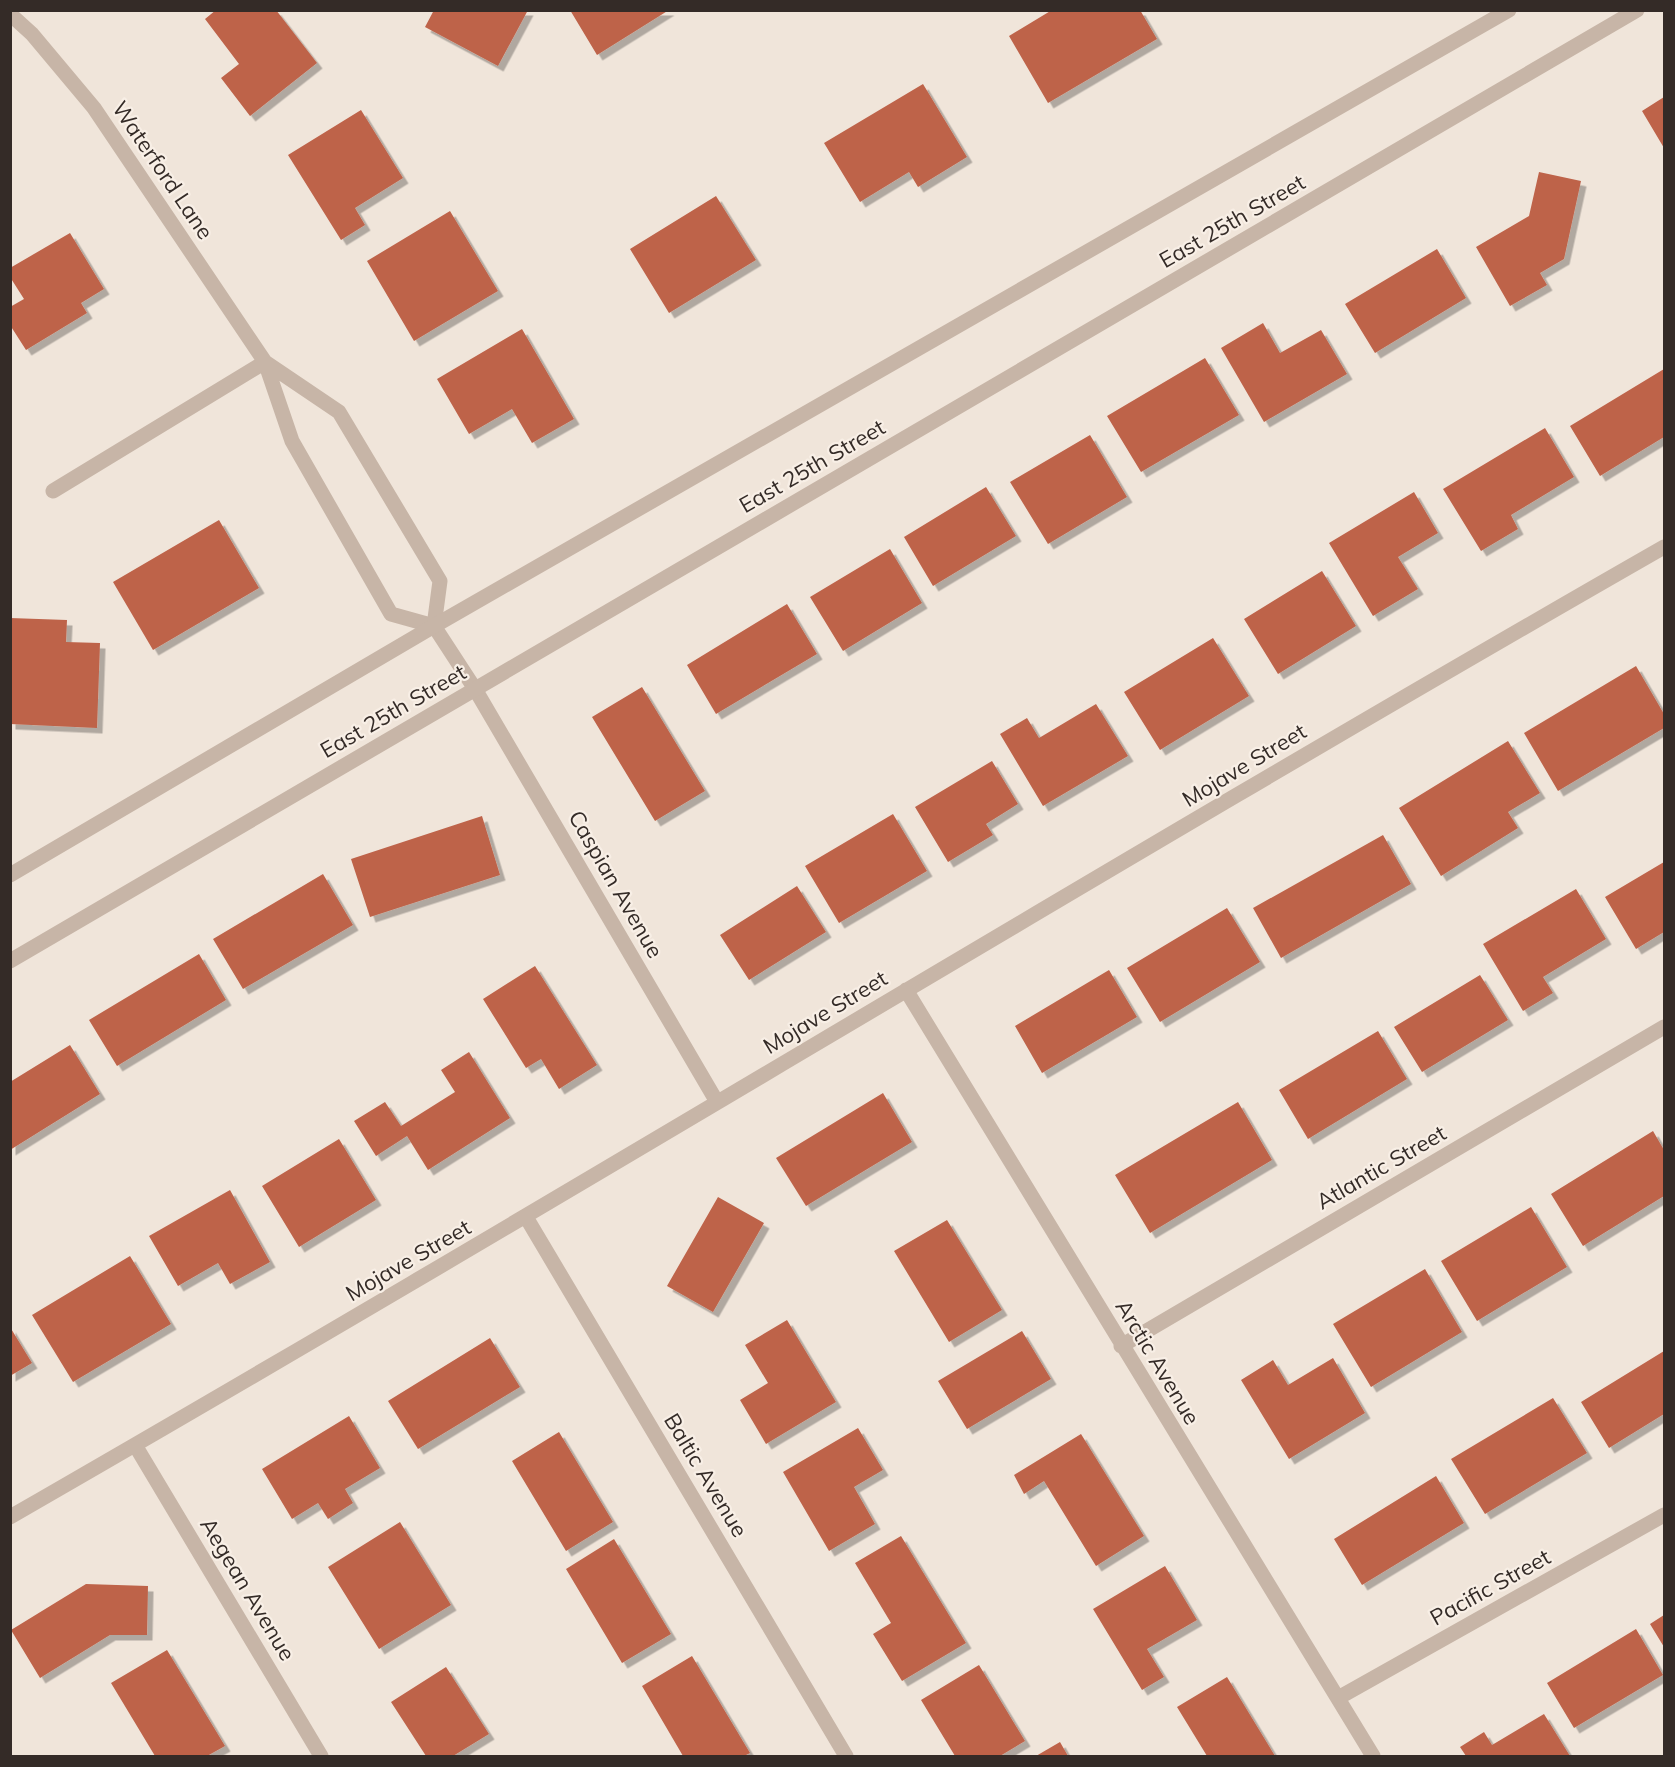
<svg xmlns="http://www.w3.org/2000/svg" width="1675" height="1767" viewBox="0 0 1675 1767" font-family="Mulish,sans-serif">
<defs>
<filter id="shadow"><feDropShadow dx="5.5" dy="5.5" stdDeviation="0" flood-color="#0004"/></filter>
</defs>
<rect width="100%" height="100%" fill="#f0e5da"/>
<path fill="#be634a" filter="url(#shadow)" d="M216,10h60l41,53 -67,53 -29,-38 18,-14 -34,-45z
M434,10h94l-30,56 -73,-39z
M570,10h99l-72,45z
M1052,10h88l17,29 -109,64 -39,-67z
M923,84l44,73 -49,30 -9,-15 -49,30 -36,-59z
M1664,97v51l-22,-37z
M361,110l42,68 -48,30 10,17 -24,15 -53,-85z
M1539,172l42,9 -17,78 -24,14 7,12 -37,21 -34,-59 53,-31z
M716,196l40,64 -87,53 -39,-64z
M450,211l48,80 -84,50 -47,-80z
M70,233l34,56 -23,14 6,10 -61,37 -16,-25v-18l14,-8 -14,-22v-9z
M1437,249l29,49 -91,55 -30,-49z
M1263,323l17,30 41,-23 26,44 -83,48 -43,-74z
M522,329l52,90 -42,24 -20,-34 -43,25 -32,-55z
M1205,358l34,57 -98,57 -34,-56z
M1664,369v68l-64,39 -30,-50z
M1545,428l29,49 -63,38 7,14 -37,22 -38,-62z
M1090,435l37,62 -79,47 -38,-62z
M986,487l30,49 -83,50 -29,-49z
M1414,492l24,41 -40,24 20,32 -45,27 -44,-73z
M219,520l40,68 -106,62 -40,-68z
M890,549l32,54 -79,48 -33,-54z
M1322,571l34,55 -78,48 -34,-55z
M787,604l30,50 -101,60 -29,-49z
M10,618l57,2 -1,22 34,1 -3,85 -87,-4z
M1213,638l36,58 -89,54 -36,-58z
M1636,666l28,48v14l-106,63 -34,-58z
M642,687l63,104 -50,30 -63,-104z
M1096,704l32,52 -85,50 -43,-72 27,-16 12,20z
M1508,741l32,52 -32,19 10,16 -77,48 -42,-68z
M992,761l26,43 -32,20 7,11 -45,27 -33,-55z
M893,814l34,57 -88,52 -34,-57z
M482,816l18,59 -130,42 -19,-58z
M1383,835l28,49 -130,74 -28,-50z
M1664,862v70l-28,17 -31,-52z
M323,874l30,51 -110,64 -30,-50z
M797,886l29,46 -77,48 -29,-45z
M1576,889l30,50 -63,38 10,16 -30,18 -40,-67z
M1227,908l33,54 -100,60 -33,-54z
M199,954l27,46 -109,66 -28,-46z
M535,966l62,99 -38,24 -18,-30 -15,9 -43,-69z
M1109,970l28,47 -95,56 -27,-47z
M1480,975l28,45 -86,52 -28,-45z
M1378,1031l29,48 -99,60 -29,-49z
M70,1045l30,49 -90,56v-68z
M469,1052l41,66 -82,52 -21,-34 -31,20 -22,-35 31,-19 16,24 54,-34 -14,-22z
M883,1093l29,49 -106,64 -30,-48z
M1238,1102l34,58 -122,73 -35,-58z
M1653,1131l11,19v46l-81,50 -32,-52z
M339,1139l37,61 -77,47 -37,-61z
M230,1190l40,72 -40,22 -12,-21 -40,23 -29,-50z
M718,1197l46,26 -51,89 -46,-26z
M1531,1207l36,60 -90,54 -36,-60z
M947,1220l55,90 -53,32 -55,-91z
M130,1256l41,68 -98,58 -41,-67z
M1425,1269l37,63 -91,55 -38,-63z
M787,1320l49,82 -70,42 -26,-44 28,-17 -23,-38z
M10,1327l22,36 -22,13z
M1022,1331l29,48 -84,50 -29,-48z
M490,1338l30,49 -102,62 -30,-48z
M1664,1351v63l-55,34 -28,-46z
M1333,1358l32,55 -76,46 -48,-79 32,-20 15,25z
M1553,1398l34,55 -102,61 -34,-55z
M349,1416l31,52 -35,21 8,14 -25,16 -10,-16 -26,16 -30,-50z
M858,1428l25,42 -29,17 21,37 -46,27 -46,-79z
M559,1432l54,90 -47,29 -54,-90z
M1081,1434l63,102 -48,30 -52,-85 -20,13 -10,-19z
M1436,1476l28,47 -102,62 -28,-46z
M400,1522l51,83 -72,44 -51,-82z
M901,1536l65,107 -64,38 -29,-47 18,-11 -36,-60z
M614,1539l57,95 -49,29 -56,-94z
M1165,1566l32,54 -50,29 17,28 -22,13 -49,-81z
M86,1584l62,2 -1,49h-37l-70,43 -29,-48z
M1664,1615v32l-14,-23z
M1636,1629l27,46 -89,53 -27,-45z
M167,1650l58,96 -18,10h-52l-44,-73z
M692,1656l58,97 -6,3h-61l-41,-70z
M979,1665l46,76 -25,15h-45l-34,-56z
M446,1667l43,67 -36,22h-27l-35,-54z
M1227,1677l48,79h-68l-30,-49z
M1544,1714l26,42h-104l-6,-9 24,-15 8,13z
M1060,1742l8,14h-32z"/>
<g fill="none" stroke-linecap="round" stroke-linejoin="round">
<path stroke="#c7b5a7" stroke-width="15" d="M10,14l22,20 62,74 171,254 74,50 101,169 -6,45 41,63 242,413
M53,491l212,-129 27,79 99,173 43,12
M906,990l467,766
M526,1217l320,539
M1121,1346l543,-319
M135,1445l186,311
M10,1517c555,-319 1100,-653 1654,-970
M1338,1698l326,-183"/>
<path stroke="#c7b5a7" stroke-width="15" d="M10,875l424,-249 1075,-616
M10,961l1627,-951"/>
</g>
<g text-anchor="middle" stroke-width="4.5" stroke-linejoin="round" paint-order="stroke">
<g font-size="22" fill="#342b27" stroke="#f8efe6">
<text transform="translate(163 170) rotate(56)" y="8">Waterford Lane</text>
<text transform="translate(1232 221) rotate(-30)" y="8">East 25th Street</text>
<text transform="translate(812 466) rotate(-30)" y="8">East 25th Street</text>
<text transform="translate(393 711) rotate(-30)" y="8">East 25th Street</text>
<text transform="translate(1244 765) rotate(-31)" y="8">Mojave Street</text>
<text transform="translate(616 884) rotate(60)" y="8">Caspian Avenue</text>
<text transform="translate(825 1012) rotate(-31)" y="8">Mojave Street</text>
<text transform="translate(1381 1167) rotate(-30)" y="8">Atlantic Street</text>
<text transform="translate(408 1260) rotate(-30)" y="8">Mojave Street</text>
<text transform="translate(1158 1362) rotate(59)" y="8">Arctic Avenue</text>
<text transform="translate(706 1475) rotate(59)" y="8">Baltic Avenue</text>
<text transform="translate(1490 1587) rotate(-29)" y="8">Pacific Street</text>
<text transform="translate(248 1589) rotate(59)" y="8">Aegean Avenue</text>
</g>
</g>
<rect width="1675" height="1767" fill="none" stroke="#342b27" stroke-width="24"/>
</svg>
